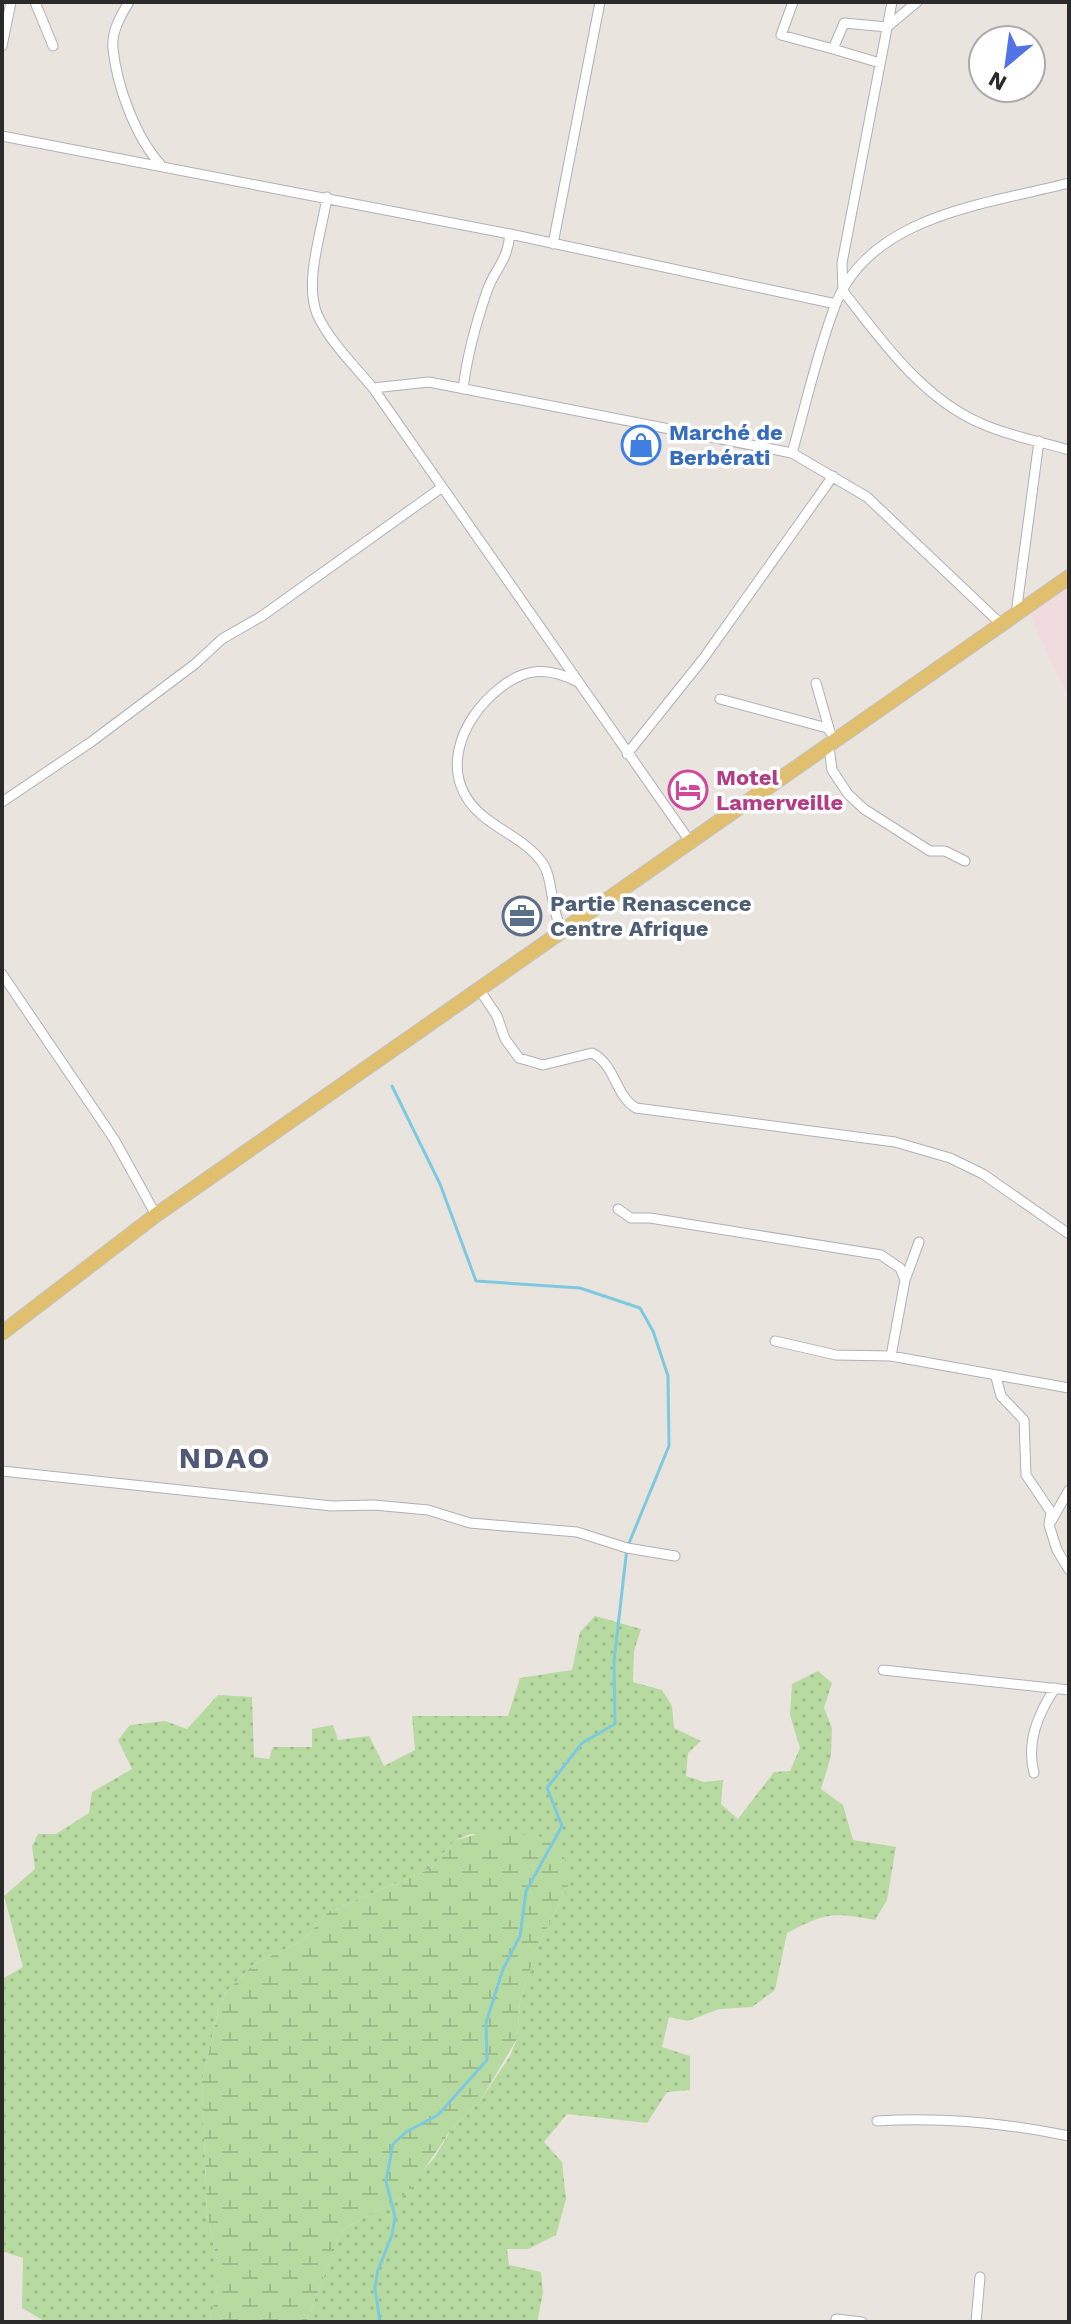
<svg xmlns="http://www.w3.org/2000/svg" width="1071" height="2324" viewBox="0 0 1071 2324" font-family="'Work Sans',sans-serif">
<defs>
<pattern id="grass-dots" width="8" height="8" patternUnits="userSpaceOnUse" patternTransform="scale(2)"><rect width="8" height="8" fill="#b7daa1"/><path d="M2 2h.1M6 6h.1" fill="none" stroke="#9ebb8b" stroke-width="1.8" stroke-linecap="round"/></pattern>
<pattern id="wetland-marsh" width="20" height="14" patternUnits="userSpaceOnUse" patternTransform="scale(2)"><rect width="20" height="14" fill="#b7daa1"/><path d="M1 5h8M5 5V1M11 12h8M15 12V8" fill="none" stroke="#9ebb8b"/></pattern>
</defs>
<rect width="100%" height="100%" fill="#eae4de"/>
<path fill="#f0dcde" d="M1069,587v112l-40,-86z"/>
<path fill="url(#grass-dots)" d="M595,1616l46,13 -7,22 -1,31 29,8 10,16 2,22 27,13 -13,12 -2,23 18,6 19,-2 -2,24 17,15 36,-47 16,-1 10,-23 -10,-33 2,-31 26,-13 14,12 -8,25 8,20 -1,28 -10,33 22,16 10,35 43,7 -9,53 -12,20c-43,-8 -49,-7 -88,13l-12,57 -23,17 -33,2 -31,12 -19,-4 -7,30 28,9v34l-23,2 -20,31 -80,-9 -23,28 18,20 4,37 -10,36 -28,14h-21l2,16 32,7 2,21 -6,29h-231l36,-92 56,-31 36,-41 19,-31 27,-26 30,-45 7,-17 3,-37 16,-52 32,-64 -26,-49 -72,-3 -16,7 -24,28 -102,43 -24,28 -51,25 -26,26 -8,16 -17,75 5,133 11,49v21l-8,37h-164l-24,-14 1,-50 -21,-7v-272l21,-12 -19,-71 31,-27 -3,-23 6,-12h18l33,-21 3,-21 40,-23 -14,-29 12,-15 35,-4 22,8 31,-34 34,2 2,60 15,2 4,-12h39v-18l21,-4 5,15 31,-4 15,30 31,-16 -3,-34h96l12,-38 52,-8 8,-38z"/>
<path fill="url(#wetland-marsh)" d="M487,1831l55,6 20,15 6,15v19l-32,64 -16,52 -3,37 -37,62 -27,26 -41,60 -14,12 -56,31 -36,92h-96l8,-37v-21l-11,-49 -5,-133 17,-75 8,-16 26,-26 51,-25 24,-28 102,-43 24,-28z"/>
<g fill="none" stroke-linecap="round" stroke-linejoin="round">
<path stroke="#7dcae0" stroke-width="3" d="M380,2322l-5,-34 3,-18 14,-35 3,-18 -9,-36 7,-37 13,-12 32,-17 49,-55 -1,-37 17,-54 17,-33 6,-45 36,-65 -15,-38 35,-45 33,-19 -1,-63 13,-113 42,-102 -1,-70 -15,-45 -13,-23 -60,-20 -104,-7 -36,-97 -48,-98"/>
<g stroke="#aeb0b9" stroke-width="11">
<path id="street" d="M35,2l18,44
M129,2c-8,13 -18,30 -16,47 4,37 22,87 47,115
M793,2l-12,33 52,14
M892,2l-50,261 1,28c38,49 79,107 137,132 28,13 59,18 89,27
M2,46l9,-44
M880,63l-47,-14 11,-26 43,4 30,-25
M2,136l508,98 326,70
M327,197c-5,34 -23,84 -10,117 12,27 37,51 56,74l316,452
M553,244l47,-242
M373,388l56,-6 363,71 75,44 134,127
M463,389c4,-33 13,-66 24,-98 8,-23 20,-28 23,-57
M792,453c14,-49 25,-100 43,-147 34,-91 153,-102 234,-123
M1016,614l23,-173
M816,683l14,49
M720,699l107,29
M829,747l3,23 16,24 16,15 66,42h15l20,10
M627,754l76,-95 130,-183
M2,802l89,-60 104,-78 27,-25 40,-23 179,-128
M561,929c-11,-23 -8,-54 -20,-68 -15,-20 -39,-29 -58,-45 -46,-38 -24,-96 17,-128 26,-21 49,-21 78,-6
M2,974l112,165 42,76
M479,989l18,27 8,23 14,19 24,7 49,-12c24,12 23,43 44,55l259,34 55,16 33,16 86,60
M618,1209l13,9h19l231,37 19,13 5,12
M775,1341l61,14 55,1 178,32
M891,1356l14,-76 14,-38
M996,1377l5,19 23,24 2,55 25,37 -2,13
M2,1471l330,35 42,-1 54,5 42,13 107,9 50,16 48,8
M1069,1490l-20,35 8,25 12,20
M883,1670l186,20
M1034,1773c-8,-31 4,-59 21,-85
M877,2121c64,-4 129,2 192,15
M836,2319l26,3
M976,2322l4,-45"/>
</g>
<g stroke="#c3c3c3" stroke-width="16">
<path id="primary" d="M2,1333l154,-118 913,-638"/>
</g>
<use href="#street" stroke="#fff" stroke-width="9"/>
<use href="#primary" stroke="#e0c06e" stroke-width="14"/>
</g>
<defs>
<g id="shop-ring" transform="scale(2)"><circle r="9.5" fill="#fff" stroke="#3f7fe0" stroke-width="1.5"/><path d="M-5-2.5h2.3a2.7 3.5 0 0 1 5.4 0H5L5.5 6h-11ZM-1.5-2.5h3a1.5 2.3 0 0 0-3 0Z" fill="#3f7fe0"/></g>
<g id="hotel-ring" transform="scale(2)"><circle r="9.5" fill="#fff" stroke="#d1479c" stroke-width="1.5"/><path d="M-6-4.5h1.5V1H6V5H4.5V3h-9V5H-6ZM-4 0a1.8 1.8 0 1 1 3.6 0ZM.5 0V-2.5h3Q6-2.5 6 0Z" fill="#d1479c"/></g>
<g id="office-ring" transform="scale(2)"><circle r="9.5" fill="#fff" stroke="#5c6f8a" stroke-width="1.5"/><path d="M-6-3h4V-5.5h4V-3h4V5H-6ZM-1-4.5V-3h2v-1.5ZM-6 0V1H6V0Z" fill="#5c6f8a"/></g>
</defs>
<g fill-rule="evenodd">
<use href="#shop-ring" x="641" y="445"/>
<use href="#hotel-ring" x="688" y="790"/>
<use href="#office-ring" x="522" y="916"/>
</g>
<g text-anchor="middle" stroke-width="7" stroke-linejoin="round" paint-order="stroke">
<g font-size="22" font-weight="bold" fill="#366cbe" stroke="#fff" text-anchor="start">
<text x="669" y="440">Marché de<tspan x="669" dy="25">Berbérati</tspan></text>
</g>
<g font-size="22" font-weight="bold" fill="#b23c85" stroke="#fff" text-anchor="start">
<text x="716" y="785">Motel<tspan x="716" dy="25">Lamerveille</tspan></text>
</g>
<g font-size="22" font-weight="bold" fill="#4e5e75" stroke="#fff" text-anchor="start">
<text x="550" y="911">Partie Renascence<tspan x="550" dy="25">Centre Afrique</tspan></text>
</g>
<g font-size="30" font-weight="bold" letter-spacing="2" fill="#505875" stroke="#fff">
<text x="225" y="1468">NDAO</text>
</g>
</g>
<rect width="1071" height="2324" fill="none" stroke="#2a2a2a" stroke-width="8"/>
<g transform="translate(1007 64) rotate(209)"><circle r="38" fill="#ffffff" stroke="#aaaaaa" stroke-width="2"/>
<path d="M0-6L14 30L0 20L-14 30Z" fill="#5173e4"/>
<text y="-12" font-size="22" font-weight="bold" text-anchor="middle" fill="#2a2a2a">N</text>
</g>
</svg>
